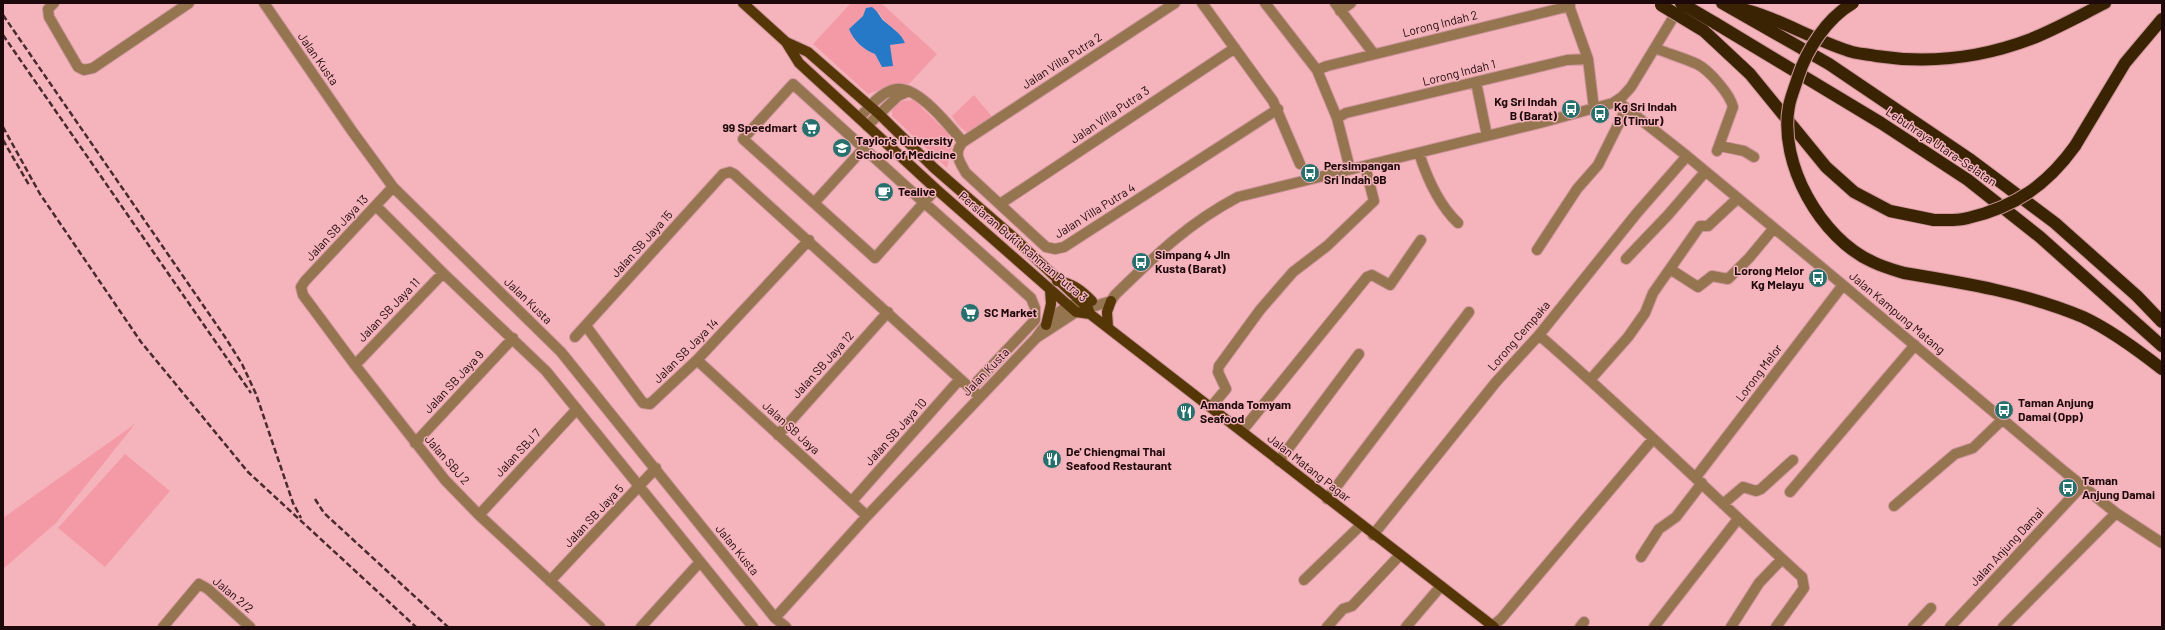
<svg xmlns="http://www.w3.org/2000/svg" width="2165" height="630" viewBox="0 0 2165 630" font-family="Barlow,sans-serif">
<rect width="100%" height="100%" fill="#f5b4bc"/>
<path fill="#f49aa6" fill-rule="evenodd" d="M851,3h30l56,51 -28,30 -22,3 -19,7 -55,-50zM879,12c5,13 21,17 26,31l-15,2 -8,22 -7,-13c-11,-4 -22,-14 -26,-25l14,-13z
M974,95l20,24 -18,12 -10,1 -8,-7 -6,-9z
M914,100l34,33 4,14 -5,21 -55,-52v-6l9,-9z
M135,424l-79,99 -53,46v-51z
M125,454l45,37 -65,76 -47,-39z"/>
<path fill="#2679c7" d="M872,7c7,5 8,11 12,14 8,7 17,12 21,22l-15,2 3,21 -11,1 -7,-13c-11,-4 -22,-14 -26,-25l14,-13 3,-8z"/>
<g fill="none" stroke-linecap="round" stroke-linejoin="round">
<g stroke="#ce959c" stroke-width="12">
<path id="minor" d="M54,3l-6,6 1,8 29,50 6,3 9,-2 96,-65
M264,3l88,128 41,56 168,165 214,266 11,9
M1175,3l-212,139c-10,11 -4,19 3,31l80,74 9,2 9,-2 214,-138
M1202,3l71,98 27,63
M1265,3l52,67 20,48 13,51
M1335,3l39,51
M1568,3l20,56 6,50
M1340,11l11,-8
M1655,48c14,6 29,10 42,16 12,6 33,30 36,43l-16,44
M1317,70l10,-4 243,-60
M1476,82l11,54
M1617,101l70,55 156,129 222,187 51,41 46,30
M859,118c10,-10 19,-23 33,-28 23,-9 57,36 71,52
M1337,118l9,-5 221,-53 21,-1
M867,126l31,-30 11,-5
M1720,146l24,5 10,6
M1419,153c8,25 20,52 39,70
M393,187l-88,94 -4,6 2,8 52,70 90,115 34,35 121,112
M936,189l-61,69 -132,-119 50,-55c79,72 158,143 238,214l4,10v12l-64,68
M814,203l50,-55
M1000,204l235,-156
M376,206l67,67 103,98 207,256
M1537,250l40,-61 21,-24 28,-56
M1626,259l42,-44 37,-43
M1670,269l28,18 14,-11 16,3 21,-21 25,-30
M586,326l57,77 7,1 47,-44 112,-120
M1539,335c90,78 175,162 263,242l2,11 -28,39
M575,337l148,-163 7,-2 4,2 246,223
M1036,338l40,-26 35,-11 4,-6c41,-40 72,-71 123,-98l302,-74 73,-20 9,-6 9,-10 48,-79
M697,360l170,156
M355,365l88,-92
M1590,380l38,-43 17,-24 8,-20 47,-67h8l30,-28
M1211,407l15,-18 -8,-17 1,-6 41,-56 33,-38 34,-26 47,-45 -9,-35
M1242,431l125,-154 5,-2 18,10 31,-45
M778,435l110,-123
M415,443l98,-105
M1279,461l80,-107
M1696,477l147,-192
M1790,492l125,-147
M1327,499l142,-187
M852,501l108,-122
M1723,504l20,-17 13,4 5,-2 32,-29
M1894,506l61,-52 18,-6 29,-28
M479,515l98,-106
M1373,535l123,-153 43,-47 98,-122 50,-57
M1641,557l18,-28 17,-12 26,-34
M1304,580l57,-55
M550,581l106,-113
M775,618l92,-102 169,-178c15,-21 25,-33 52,-37
M163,627l36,-43 9,5 42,38
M641,627l58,-64
M1327,627l16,-18 9,-3 48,-51
M1406,627l35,-41
M1491,627l10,-8 152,-180
M1580,627l4,-5
M1654,627l84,-108
M1731,627l28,-44 23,-24
M1913,627l18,-19
M1950,627l132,-141
M2003,627l113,-114"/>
</g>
<g stroke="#ce959c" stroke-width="12">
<path id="major" d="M743,3l43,39 22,10 71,62 55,54 77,67 77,73 2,6
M786,42l13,21 137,126 140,123 14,2
M1057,281c15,2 24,9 35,20
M1090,314l404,313
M1046,325l5,-21 -1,-15
M1108,327l-1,-15 4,-11"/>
</g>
<g stroke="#ce959c" stroke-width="14">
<path id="highway" d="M1722,3l107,61 142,96 84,63 82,73 25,26
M1739,8c38,9 72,31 110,43 8,3 18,3 27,5 53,8 105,2 155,-17 25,-10 50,-24 74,-36
M1715,23l166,100 87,57 72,57 122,109
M1704,31l46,43 76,93 28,25 36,19 44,9
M2075,146l50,-83 37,-44
M1904,273c61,10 122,20 179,44 26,12 56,34 79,52"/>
</g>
<use href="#minor" stroke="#947550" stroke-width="10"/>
<use href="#major" stroke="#553606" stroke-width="10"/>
<use href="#highway" stroke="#3a2302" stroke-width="12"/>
<path stroke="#492b2f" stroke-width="2.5" stroke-dasharray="6 3" stroke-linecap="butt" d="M3,15l222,322 17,27 14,30 37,109 8,15
M3,35l248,358
M3,127l37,67 101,148 107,130 168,155
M3,140l26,45
M315,499l9,14 124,114"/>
<g stroke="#ce959c" stroke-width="14" stroke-linecap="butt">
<path id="highway-bridge" d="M1681,3l34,20
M1853,3c-26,15 -46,46 -55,74 -3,10 -7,19 -9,29 -11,57 32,133 84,156 10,5 21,8 31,11
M1661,5l43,26
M1934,220c11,0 24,1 34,-2 47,-11 79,-33 107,-72"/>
</g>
<use href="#highway-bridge" stroke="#3a2302" stroke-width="12"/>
</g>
<defs>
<g id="bus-disc" transform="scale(1)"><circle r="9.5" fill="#26706d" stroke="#f5b4bc"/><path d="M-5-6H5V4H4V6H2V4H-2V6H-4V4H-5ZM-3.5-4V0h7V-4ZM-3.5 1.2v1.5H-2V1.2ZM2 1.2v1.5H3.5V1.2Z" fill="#fff"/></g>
<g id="supermarket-disc" transform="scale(1)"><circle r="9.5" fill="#26706d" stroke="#f5b4bc"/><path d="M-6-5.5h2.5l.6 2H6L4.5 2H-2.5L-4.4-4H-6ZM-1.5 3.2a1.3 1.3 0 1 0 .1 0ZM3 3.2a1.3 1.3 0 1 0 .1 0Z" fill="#fff"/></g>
<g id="university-disc" transform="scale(1)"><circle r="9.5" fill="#26706d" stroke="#f5b4bc"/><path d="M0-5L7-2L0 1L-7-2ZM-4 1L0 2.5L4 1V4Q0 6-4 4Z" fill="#fff"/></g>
<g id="cafe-disc" transform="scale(1)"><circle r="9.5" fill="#26706d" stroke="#f5b4bc"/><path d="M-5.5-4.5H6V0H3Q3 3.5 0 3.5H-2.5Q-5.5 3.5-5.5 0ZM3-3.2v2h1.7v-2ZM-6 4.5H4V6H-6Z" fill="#fff"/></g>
<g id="restaurant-disc" transform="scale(1)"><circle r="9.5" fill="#26706d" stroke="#f5b4bc"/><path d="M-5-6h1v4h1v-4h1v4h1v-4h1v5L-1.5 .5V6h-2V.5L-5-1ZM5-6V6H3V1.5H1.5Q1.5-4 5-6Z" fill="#fff"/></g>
</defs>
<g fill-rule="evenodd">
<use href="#bus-disc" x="1571" y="109"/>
<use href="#bus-disc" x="1600" y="114"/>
<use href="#supermarket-disc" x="811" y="128"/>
<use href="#university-disc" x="842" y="148"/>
<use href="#bus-disc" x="1310" y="173"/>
<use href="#cafe-disc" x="884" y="192"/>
<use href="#bus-disc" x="1141" y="262"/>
<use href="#bus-disc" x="1818" y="278"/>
<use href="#supermarket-disc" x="970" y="313"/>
<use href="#bus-disc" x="2004" y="410"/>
<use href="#restaurant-disc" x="1186" y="412"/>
<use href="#restaurant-disc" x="1052" y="459"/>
<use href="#bus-disc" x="2068" y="488"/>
</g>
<g text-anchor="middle" stroke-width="3" stroke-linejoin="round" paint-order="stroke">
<g font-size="12" fill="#1d080b" stroke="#f5b4bc">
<text transform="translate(1440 24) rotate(-14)" y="4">Lorong Indah 2</text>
<text transform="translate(318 59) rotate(55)" y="4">Jalan Kusta</text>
<text transform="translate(1062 61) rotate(-33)" y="4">Jalan Villa Putra 2</text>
<text transform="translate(1459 73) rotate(-14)" y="4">Lorong Indah 1</text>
<text transform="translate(1110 115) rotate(-34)" y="4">Jalan Villa Putra 3</text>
<text transform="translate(1941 147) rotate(34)" y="4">Lebuhraya Utara–Selatan</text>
<text transform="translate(1095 211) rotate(-32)" y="4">Jalan Villa Putra 4</text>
<text transform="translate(337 228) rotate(-47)" y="4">Jalan SB Jaya 13</text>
<text transform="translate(642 244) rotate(-48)" y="4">Jalan SB Jaya 15</text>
<text transform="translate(1023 247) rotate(40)" y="4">Persiaran Bukit Rahman Putra 3</text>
<text transform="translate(528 301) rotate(44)" y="4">Jalan Kusta</text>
<text transform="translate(389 310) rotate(-46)" y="4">Jalan SB Jaya 11</text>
<text transform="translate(1897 313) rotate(40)" y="4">Jalan Kampung Matang</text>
<text transform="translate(1519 336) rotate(-49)" y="4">Lorong Cempaka</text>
<text transform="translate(686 351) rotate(-45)" y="4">Jalan SB Jaya 14</text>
<text transform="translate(823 365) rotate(-48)" y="4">Jalan SB Jaya 12</text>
<text transform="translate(986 372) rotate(-46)" y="4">Jalan Kusta</text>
<text transform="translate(1759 373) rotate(-53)" y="4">Lorong Melor</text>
<text transform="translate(454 382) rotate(-47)" y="4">Jalan SB Jaya 9</text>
<text transform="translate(791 428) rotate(42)" y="4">Jalan SB Jaya</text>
<text transform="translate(896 432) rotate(-48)" y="4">Jalan SB Jaya 10</text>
<text transform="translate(518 453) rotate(-47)" y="4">Jalan SBJ 7</text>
<text transform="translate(447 460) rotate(49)" y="4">Jalan SBJ 2</text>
<text transform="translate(1309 468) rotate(38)" y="4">Jalan Matang Pagar</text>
<text transform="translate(594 516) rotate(-47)" y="4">Jalan SB Jaya 5</text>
<text transform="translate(2007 547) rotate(-47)" y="4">Jalan Anjung Damai</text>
<text transform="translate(737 550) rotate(51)" y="4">Jalan Kusta</text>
<text transform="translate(233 595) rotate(40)" y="4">Jalan 2/2</text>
</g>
<g font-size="12" font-weight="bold" fill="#1d080b" stroke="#f5b4bc" text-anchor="start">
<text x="1557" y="106" text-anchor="end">Kg Sri Indah<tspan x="1557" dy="14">B (Barat)</tspan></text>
<text x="1614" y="111">Kg Sri Indah<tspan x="1614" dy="14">B (Timur)</tspan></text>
<text x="797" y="132" text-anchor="end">99 Speedmart</text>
<text x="856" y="145">Taylor's University<tspan x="856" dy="14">School of Medicine</tspan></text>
<text x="1324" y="170">Persimpangan<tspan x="1324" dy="14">Sri Indah 9B</tspan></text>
<text x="898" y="196">Tealive</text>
<text x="1155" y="259">Simpang 4 Jln<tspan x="1155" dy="14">Kusta (Barat)</tspan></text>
<text x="1804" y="275" text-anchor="end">Lorong Melor<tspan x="1804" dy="14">Kg Melayu</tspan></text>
<text x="984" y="317">SC Market</text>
<text x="2018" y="407">Taman Anjung<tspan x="2018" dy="14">Damai (Opp)</tspan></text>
<text x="1200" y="409">Amanda Tomyam<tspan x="1200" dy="14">Seafood</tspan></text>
<text x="1066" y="456">De' Chiengmai Thai<tspan x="1066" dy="14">Seafood Restaurant</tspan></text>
<text x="2082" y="485">Taman<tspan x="2082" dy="14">Anjung Damai</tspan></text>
</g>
</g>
<rect width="2165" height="630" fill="none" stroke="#1d080b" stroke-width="8"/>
</svg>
